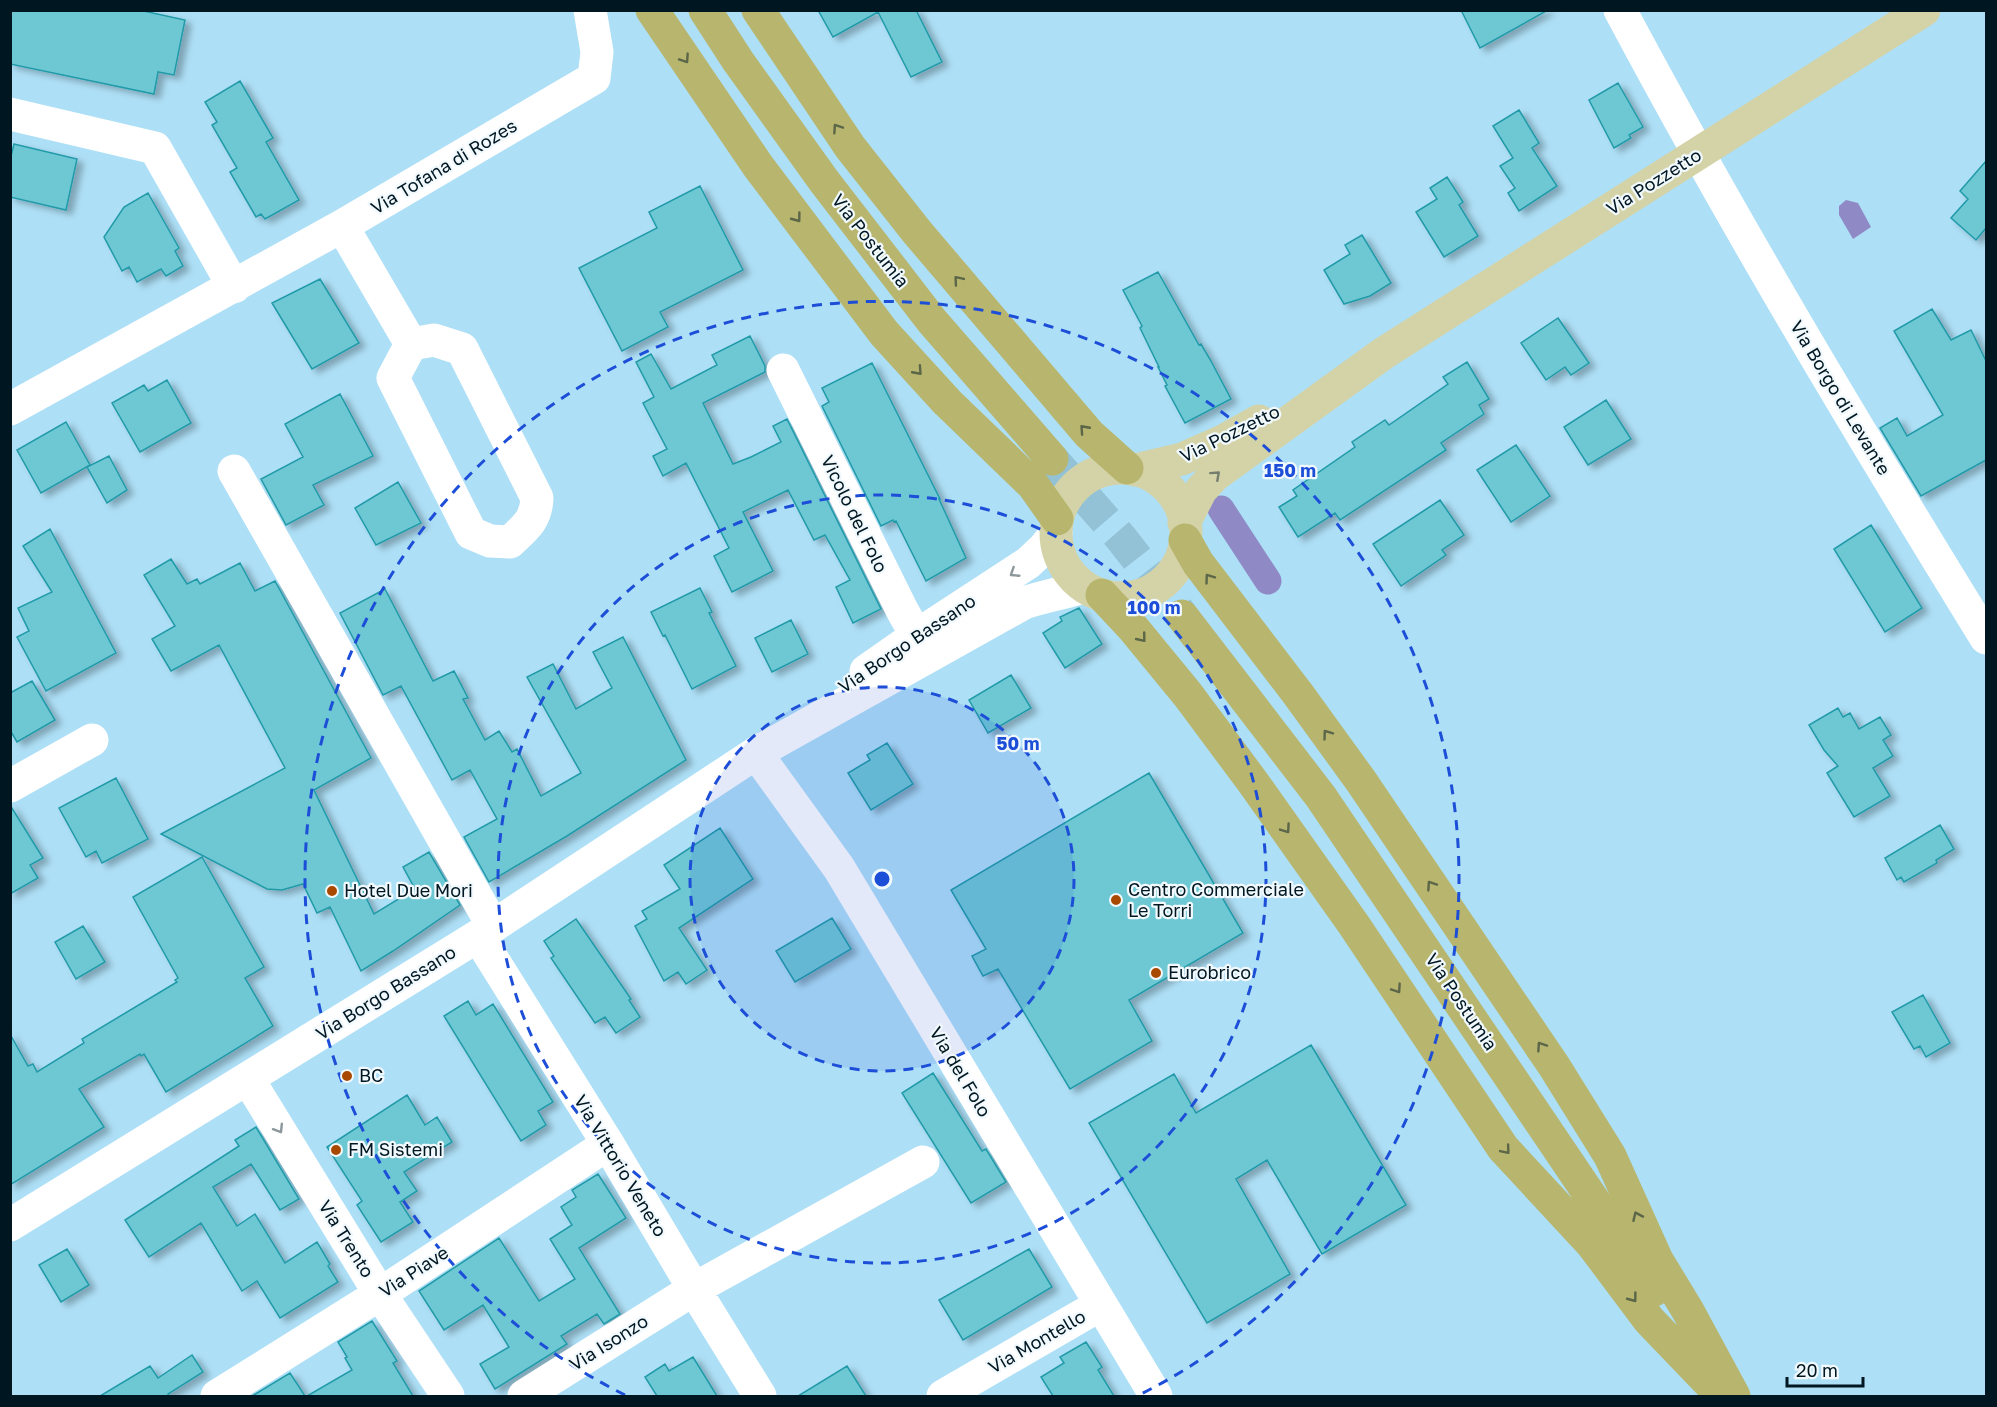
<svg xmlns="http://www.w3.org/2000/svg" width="1997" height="1407" viewBox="0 0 1997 1407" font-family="'Golos Text',sans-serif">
<defs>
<filter id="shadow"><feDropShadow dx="6" dy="4" stdDeviation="3" flood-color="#0004"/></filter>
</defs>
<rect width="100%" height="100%" fill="#addff6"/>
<path fill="#8f8ac6" d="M1846,200l12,3 13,24 -18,12 -14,-24v-9z"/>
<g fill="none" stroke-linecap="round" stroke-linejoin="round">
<path stroke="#8f8ac6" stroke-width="27" d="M1221,509l47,72"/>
</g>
<path fill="#6ec8d4" stroke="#209aa8" stroke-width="1.5" filter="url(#shadow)" d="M10,10h129l46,10 -11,55 -16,-3 -4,22 -144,-30z
M818,10h98l26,52 -31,15 -33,-65 -45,25z
M1461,10h87l-68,38z
M240,81l33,57 -7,4 33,58 -34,19 -4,-5 -5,3 -26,-45 7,-4 -25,-43 5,-3 -12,-20z
M1618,83l25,44 -14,8 2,3 -17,10 -25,-48z
M1519,110l20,33 -7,5 25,38 -38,25 -11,-18 7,-5 -15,-22 13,-8 -20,-32z
M14,144l63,15 -11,51 -56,-13v-37z
M1986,161v67l-10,12 -25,-22 17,-19 -8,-8z
M1447,177l16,25 -4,3 19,31 -34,21 -28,-45 21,-13 -7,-11z
M700,186l43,84 -83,42 8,15 -46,24 -43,-83 78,-40 -8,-16z
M148,193l31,55 -4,3 8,15 -17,10 -5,-7 -24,13 -8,-15 -7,4 -18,-34 20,-30z
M1362,235l29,48 -21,13 -26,8 -20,-34 26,-16 -5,-9z
M1158,272l41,73 2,-1 10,17 20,38 -46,24 -20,-37 2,-1 -9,-18h1l-19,-39 2,-2 -19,-36z
M320,279l39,64 -47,26 -40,-66z
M1932,309l19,31 20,-10 15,31v99l-65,36 -41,-68 17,-10 10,18 36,-21 -49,-84z
M1558,318l31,45 -18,12 -6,-8 -19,13 -25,-37z
M750,336l15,30v6l-62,31 30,61 18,-7 30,-15 -8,-16 14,-7 94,190 -28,14 -17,-36 14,-7 -25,-45 -11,5 -26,-50 -45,22 30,59 -41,21 -18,-36 15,-8 -43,-85 -23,13 -10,-20 14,-7 -24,-46 11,-6 -18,-35 15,-8 20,35 46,-24 -5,-10z
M1467,362l22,37 -10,6 5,9 -43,29 5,7 -106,70 -5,-7 -37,24 -19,-30 18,-11 -4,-6 62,-43 -3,-5 33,-22 4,5 59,-41 -5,-7z
M872,363l68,136h-1l27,59 -40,23 -30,-60 -2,1 -1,-2 -12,6 -59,-120 7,-4 -7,-14z
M167,380l24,43 -51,29 -28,-49 32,-18 4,6z
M340,394l33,62 -60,29 11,20 -38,20 -25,-46 42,-22 -18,-33z
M1606,400l25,39 -43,26 -24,-38z
M66,422l24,43 -49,28 -24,-43z
M1516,445l34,51 -39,26 -34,-52z
M109,456l18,34 -20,13 -20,-36z
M398,482l23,41 -45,22 -21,-37z
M1440,500l24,35 -22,15 4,5 -45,31 -28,-42z
M1871,525l51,83 -37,24 -51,-83z
M50,529l66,124 -70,38 -29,-54 12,-6 -11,-23 34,-16 -29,-46z
M171,559l16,25 10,-5 3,5 40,-21 15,28 20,-10 96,177 -57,32 60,124 41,-25 -12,-22 26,-15 31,53 -67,46 -32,20 -31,-64 -13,6 -14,-29 -21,6 -15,-1 -106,-55 124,-66 -66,-123 -48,26 -19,-32 23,-13 -31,-51z
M700,588l12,24 -3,1 27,53 -44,23 -27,-54 -2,1 -12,-24z
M385,589l48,92 21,-10 14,27 -5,1 22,41 14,-9 13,21 5,-3 24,47 40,-23 -54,-96 26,-13 23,45 36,-21 -19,-36 30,-15 63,123 -119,76 -78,46 -25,-45 33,-18 -27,-49 -18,10 -51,-94 -18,9 -43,-82z
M1079,608l23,36 -37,24 -22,-35 19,-12 -2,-4z
M791,620l17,34 -36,18 -17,-34z
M1011,675l20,33 -43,25 -19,-33z
M32,681l23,39 -38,22 -7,-12v-37z
M1838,708l5,9 7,-4 9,16 21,-12 11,18 -8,5 10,16 -20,12 17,28 -36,21 -27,-44 11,-7 -14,-16 -15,-25z
M887,743l26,41 -42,26 -23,-37 22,-13 -3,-5z
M1149,773l94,160 -114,67 23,41 -82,48 -72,-120 -15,7 -11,-20 14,-7 -35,-59z
M116,778l32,61 -46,24 -6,-12 -10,6 -27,-49z
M10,805l33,53 -13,7 8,13 -28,16z
M1940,825l14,24 -18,11 1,3 -33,19 -3,-5 -4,3 -12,-22z
M720,828l33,51 -74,49 28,42 -21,14 -8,-12 -14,9 -29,-55 12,-7 -5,-8 38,-22 -16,-24z
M202,857l62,110 -19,11 28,48 -107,66 -22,-38 -3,2 -1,-2 -61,35 25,38 -94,58v-151l18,32 5,-2 4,8 47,-29 -2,-4 95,-57 -2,-2 3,-2 -45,-81z
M832,918l19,31 -56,33 -19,-31z
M576,919l55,80 -2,1 11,17 -24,16 -11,-16 -10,6 -44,-65 3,-2 -10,-15z
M83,926l22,36 -29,17 -21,-37z
M1923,995l27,48 -24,14 -6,-11 -6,3 -22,-37z
M468,1001l8,14 17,-11 60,98 -15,9 8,14 -25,16 -77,-125z
M1311,1045l95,160 -84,49 -55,-94 -31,19 54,95 -83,49 -118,-200 85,-49 22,39z
M933,1073l49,78 4,-2 20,33 -35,21 -69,-110z
M407,1095l18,30 12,-8 15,25 -48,30 13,19 -17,11 13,20 -32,20 -24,-37 5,-4 -35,-54z
M256,1127l43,72 -19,11 -29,-46 -38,23 24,39 18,-12 30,49 32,-21 13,22 -2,2 10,16 -58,36 -23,-37 -15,10 -41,-68 -52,34 -24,-37 114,-74 -4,-6z
M598,1174l28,44 -47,30 41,66 -16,10 -7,-10 -36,22 6,8 -72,45 -15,-25 29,-17 -26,-42 -39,25 -25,-39 80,-53 40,63 36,-22 -25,-40 22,-14 -11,-18 15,-10 -4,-7z
M67,1249l22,36 -28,17 -22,-37z
M1029,1249l23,38 -89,53 -24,-40z
M372,1321l25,40 -4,2 20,33h-106l45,-26 -7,-12 2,-1 -9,-15z
M1086,1342l16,25 -4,3 16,26h-61l-12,-19 23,-14 -4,-6z
M192,1355l11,17 -35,22 1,2h-69l50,-30 8,12z
M693,1357l24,39h-60l-12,-19 20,-13 4,7z
M847,1366l19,30h-68z
M290,1373l15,23h-53z"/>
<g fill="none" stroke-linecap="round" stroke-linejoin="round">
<path stroke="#93c1d6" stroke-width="33" stroke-dasharray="33 16" stroke-linecap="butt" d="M1052,459l69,79 61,78"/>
<path stroke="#fff" stroke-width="33" d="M1620,10c114,214 239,422 366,628
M10,114l145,34 79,139
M342,226l69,118
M434,340l28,9 75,149c-1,22 -11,29 -27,44l-20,-1 -19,-8 -78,-155 18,-34z
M783,370l119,240 24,43
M10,409l332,-183 252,-148 3,-26 -7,-42
M234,471l259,455
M866,671l50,-35 112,-73 16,-15 12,-15
M756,753l83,115 317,528
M10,786l82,-46
M478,936l130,208 86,145 66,107
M248,1079l132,215 68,102
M10,1225l468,-289 278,-183 268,-150c20,-7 40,-10 60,-16
M217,1396l163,-102 228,-150
M524,1396l170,-107 229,-127
M943,1396l157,-91"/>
<path stroke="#d4d3a8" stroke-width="33" d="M1056 533a65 65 0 1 1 130 0a65 65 0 1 1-130 0Z
M1135,470l47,-11 43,-19 34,-19
M1184,523l17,-33 14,-15 169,-122 540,-343"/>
<path stroke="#b8b66e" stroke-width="33" d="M652,10l106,156 126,167 63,69 86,83 24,34
M705,10l33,51 86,120 108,140 120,138
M758,10l92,137 67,85 172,202 38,34
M1185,540l13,23 100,131 63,87 193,285 56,90 47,104 31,51 46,85
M1102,595l31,33 55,67 64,86 102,144 149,223 89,96 57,76 71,74
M1182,616l139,181 333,493"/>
</g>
<defs><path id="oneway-chevron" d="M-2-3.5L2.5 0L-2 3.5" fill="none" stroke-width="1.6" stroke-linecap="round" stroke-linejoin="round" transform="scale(1.5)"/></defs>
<g stroke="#5c6648">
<use href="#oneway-chevron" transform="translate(685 59) rotate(56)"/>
<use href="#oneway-chevron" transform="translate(837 128) rotate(-124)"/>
<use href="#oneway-chevron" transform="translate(797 218) rotate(53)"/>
<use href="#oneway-chevron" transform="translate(958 280) rotate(-130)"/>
<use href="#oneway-chevron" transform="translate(918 371) rotate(48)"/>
<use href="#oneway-chevron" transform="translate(1084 429) rotate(-132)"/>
<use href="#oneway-chevron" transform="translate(1209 578) rotate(-126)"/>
<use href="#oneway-chevron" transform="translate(1142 638) rotate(51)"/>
<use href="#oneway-chevron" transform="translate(1327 734) rotate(-126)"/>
<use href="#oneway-chevron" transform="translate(1286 829) rotate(55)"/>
<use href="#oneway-chevron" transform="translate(1431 885) rotate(-124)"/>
<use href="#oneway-chevron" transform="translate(1397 989) rotate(56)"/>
<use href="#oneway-chevron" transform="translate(1541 1046) rotate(-124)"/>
<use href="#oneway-chevron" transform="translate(1506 1150) rotate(50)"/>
<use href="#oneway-chevron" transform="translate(1637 1216) rotate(-114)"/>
<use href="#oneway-chevron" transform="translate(1633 1298) rotate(53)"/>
</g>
<use stroke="#757e6c" href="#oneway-chevron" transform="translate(1216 475) rotate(-42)"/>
<g stroke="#8c979c">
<use href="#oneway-chevron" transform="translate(1014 573) rotate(147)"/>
<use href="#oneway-chevron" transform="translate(279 1129) rotate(58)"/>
</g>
<circle cx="882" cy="879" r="192" fill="#1d4ed8" fill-opacity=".12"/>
<g fill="none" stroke="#1d4ed8" stroke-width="3" stroke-dasharray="10 8">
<circle cx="882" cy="879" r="192"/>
<circle cx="882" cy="879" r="384"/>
<path d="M625 1395A577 577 0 1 1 1139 1395"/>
</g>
<g fill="#a94900" stroke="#f1f9fd" stroke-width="2">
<circle cx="332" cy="891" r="6"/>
<circle cx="1116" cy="900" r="6"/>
<circle cx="1156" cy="973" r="6"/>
<circle cx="347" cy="1076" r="6"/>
<circle cx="336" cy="1150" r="6"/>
</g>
<g text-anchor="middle" stroke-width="4.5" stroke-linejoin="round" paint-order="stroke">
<g font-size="18" fill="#001722" stroke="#f1f9fd">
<text transform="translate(444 167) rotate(-31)" y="6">Via Tofana di Rozes</text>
<text transform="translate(1654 182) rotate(-32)" y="6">Via Pozzetto</text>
<text transform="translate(870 241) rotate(52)" y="6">Via Postumia</text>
<text transform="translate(1840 398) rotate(59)" y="6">Via Borgo di Levante</text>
<text transform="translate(1230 434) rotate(-26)" y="6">Via Pozzetto</text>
<text transform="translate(854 514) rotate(64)" y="6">Vicolo del Folo</text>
<text transform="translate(907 644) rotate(-34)" y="6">Via Borgo Bassano</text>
<text transform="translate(386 993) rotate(-32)" y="6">Via Borgo Bassano</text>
<text transform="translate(1461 1002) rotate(56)" y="6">Via Postumia</text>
<text transform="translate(960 1072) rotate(59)" y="6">Via del Folo</text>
<text transform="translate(620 1166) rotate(59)" y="6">Via Vittorio Veneto</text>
<text transform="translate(346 1239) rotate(58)" y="6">Via Trento</text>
<text transform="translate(414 1272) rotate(-33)" y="6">Via Piave</text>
<text transform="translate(1037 1342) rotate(-30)" y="6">Via Montello</text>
<text transform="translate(609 1343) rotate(-32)" y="6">Via Isonzo</text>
</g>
<g font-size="18" fill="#001722" stroke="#f1f9fd" text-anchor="start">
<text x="1128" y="896">Centro Commerciale<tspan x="1128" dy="21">Le Torri</tspan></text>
<text x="344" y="897">Hotel Due Mori</text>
<text x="1168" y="979">Eurobrico</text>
<text x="359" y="1082">BC</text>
<text x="348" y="1156">FM Sistemi</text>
</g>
</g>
<circle cx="882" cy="879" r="9" fill="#1d4ed8" stroke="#f1f9fd" stroke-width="3"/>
<g font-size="18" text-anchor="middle" font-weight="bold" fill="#1d4ed8" stroke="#f1f9fd" stroke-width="4.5" stroke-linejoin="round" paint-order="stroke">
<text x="1290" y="477">150 m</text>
<text x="1154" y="614">100 m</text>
<text x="1018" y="750">50 m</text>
</g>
<rect width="1997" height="1407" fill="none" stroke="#001722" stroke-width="24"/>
<path d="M1787 1377v9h76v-9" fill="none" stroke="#001722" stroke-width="3"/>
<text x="1796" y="1377" font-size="18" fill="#001722" stroke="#f1f9fd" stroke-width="4.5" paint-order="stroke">20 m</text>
</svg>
